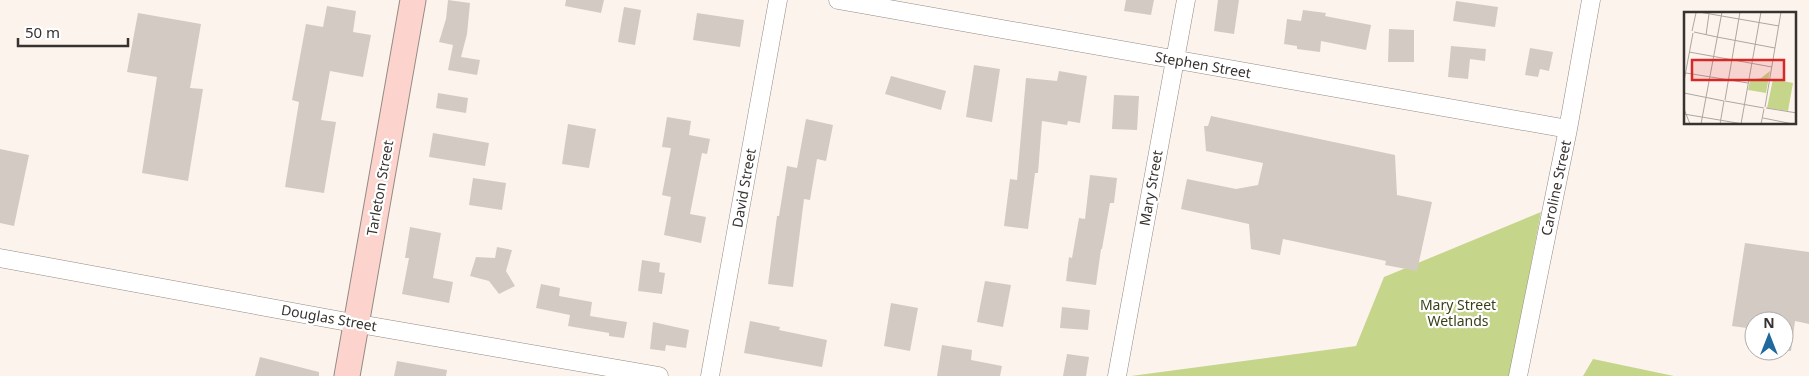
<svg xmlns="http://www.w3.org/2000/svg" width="1809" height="376" viewBox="0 0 1809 376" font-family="'Noto Sans',sans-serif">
<rect width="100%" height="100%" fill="#fdf3ed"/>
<path fill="#c5d68b" d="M1541,212l-31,164h-379l225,-30 28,-69z
M1593,359l81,17h-91z"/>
<path fill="#d4cac4" d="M448,0l22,3 -3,31 -6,23 19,3 -3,15 -29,-5 5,-25 -14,-3 7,-23z
M566,0h38l-3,13 -36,-7z
M1126,0h28l-3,15 -27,-4z
M1218,0h21l-5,34 -20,-3z
M1456,1l42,6 -3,20 -42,-6z
M327,6l29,5 -3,21 18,3 -8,42 -33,-6 -9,49 15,2 -12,71 -39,-6 14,-85 -7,-2 14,-76 17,3z
M624,7l17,3 -6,35 -17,-3z
M1303,10l23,3 -1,3 46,9 -5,25 -45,-9 -1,11 -23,-3v-3l-13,-2 3,-25 14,2z
M138,13l63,11 -11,64 13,1 -15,92 -46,-8 15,-96 -30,-5z
M697,13l47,7 -4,27 -47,-7z
M1389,29l25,1v32h-26z
M1451,46l35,3 -1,12 -15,-2 -2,20 -20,-2z
M1530,48l23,4 -4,19 -9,-2 -2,8 -13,-2z
M974,65l26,4 -8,53 -26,-5z
M1059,71l28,5 -7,47 -12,-2 -1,4 -25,-4 -4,52h-3l-7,56 -24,-3 6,-47 7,1 9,-102 31,3z
M891,76l55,15 -5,19 -56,-16z
M438,93l30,5 -2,15 -30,-5z
M1114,95l25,1 -2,34 -25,-1z
M1211,116l184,39 2,40 35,7 -15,69 -32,-6 1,-4 -103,-22 -3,16 -29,-6 -2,-25 -68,-15 6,-30 49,10 22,-4 5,-22 -57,-12 -2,-25h4z
M667,117l24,4 -2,14 21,4 -3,15 -5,-1 -12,61 16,3 -5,26 -37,-8 7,-38 -9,-2 9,-47 -9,-1z
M806,119l27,6 -7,36 -9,-2 -7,41 -6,-1 -11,88 -25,-3 9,-68h2l8,-50 10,2z
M568,124l28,5 -7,39 -27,-4z
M433,133l56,10 -4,23 -56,-9z
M0,149l29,6 -15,71 -14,-3z
M1090,175l27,3 -3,25h-4l-8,46h-1l-5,36 -30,-4 3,-24 3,1 7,-40 6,1z
M473,178l33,5 -4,27 -33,-5z
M410,227l31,6 -8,45 20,4 -4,21 -47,-9 7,-36h-4z
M1745,243l64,9v72l-14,-3 -4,30h-7v-30h-30v8l-22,-3z
M497,247l15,3 -6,21 9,15 -16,8 -10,-13 -19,-5 6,-19 19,1z
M642,260l18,3 -1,9 6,1 -3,21 -24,-3z
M985,281l26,4 -8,42 -26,-5z
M541,284l19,4 -1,8 33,6 -2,14 37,6 -3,16 -15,-2v-3l-41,-7 2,-11 -34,-7z
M891,303l27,5 -8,43 -26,-5z
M1062,307l28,3 -2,20 -28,-2z
M750,321l30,6 -1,3 48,10 -5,27 -78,-14z
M653,322l36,8 -3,18 -20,-3 -1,6 -15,-2z
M942,345l30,5 -1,10 31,6 -2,10h-63z
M1067,354l22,3 -3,19h-23z
M260,357l59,15v4h-64z
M397,361l50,9 -1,6h-52z"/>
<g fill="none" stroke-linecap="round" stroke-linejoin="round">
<g stroke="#938a84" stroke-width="19">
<path id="street" d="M838,0l730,129
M0,258l342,63 317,55
M710,376l68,-376
M1117,376l69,-376
M1518,376l50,-247 23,-129"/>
</g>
<g stroke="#938a84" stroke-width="27">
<path id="secondary" d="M347,376l66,-376"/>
</g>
<use href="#street" stroke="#fff" stroke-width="18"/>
<use href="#secondary" stroke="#fcd4cd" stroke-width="25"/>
</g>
<g text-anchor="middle" stroke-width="4.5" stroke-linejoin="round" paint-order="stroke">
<g font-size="14" fill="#363230" stroke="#fff">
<text transform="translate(1203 65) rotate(10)" y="5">Stephen Street</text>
<text transform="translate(380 188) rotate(-80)" y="5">Tarleton Street</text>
<text transform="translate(744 188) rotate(-80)" y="5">David Street</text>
<text transform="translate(1151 188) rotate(-80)" y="5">Mary Street</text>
<text transform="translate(1556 188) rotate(-78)" y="5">Caroline Street</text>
<text transform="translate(329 318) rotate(10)" y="5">Douglas Street</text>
</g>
<g font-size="14" fill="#394117" stroke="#fff">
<text x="1458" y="310">Mary Street<tspan x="1458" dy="16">Wetlands</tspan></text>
</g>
</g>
<g transform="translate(1684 12)">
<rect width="112" height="112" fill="#fdf3ed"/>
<path d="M86,59l-4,22 -18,-3 2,-10 11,-2zM89,67l20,4 -5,28 -21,-3z" fill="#c5d68b"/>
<path fill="none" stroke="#ada6a1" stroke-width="1" d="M15,0l80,14M8,19l4,-18M10,20l23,5M22,23l3,-21M33,25l58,11M5,40l83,15M2,61l62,10M0,69l9,-48M0,81l40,8M41,88l15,-88M41,89l39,7M81,95l16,-95M82,96l31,5M0,97l6,15M0,102l59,10M79,106l30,6M17,112l21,-112M36,112l4,-23M57,112l20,-112M77,112l3,-15"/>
<path fill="#d62828" fill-opacity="0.15" stroke="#d62828" stroke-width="2.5" d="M8,48h92v20h-92z"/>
<rect width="112" height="112" fill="none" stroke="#363230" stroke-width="2.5"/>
</g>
<g transform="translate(1769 336)"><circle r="24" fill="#ffffff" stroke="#afadac"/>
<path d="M0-4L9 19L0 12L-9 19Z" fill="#1f699d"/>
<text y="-8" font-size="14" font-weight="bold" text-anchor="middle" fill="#363230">N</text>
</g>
<path d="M18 38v8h110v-8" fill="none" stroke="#363230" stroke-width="2.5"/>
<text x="25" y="38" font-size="15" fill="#363230" stroke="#ffffff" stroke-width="4" paint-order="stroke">50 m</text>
</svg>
